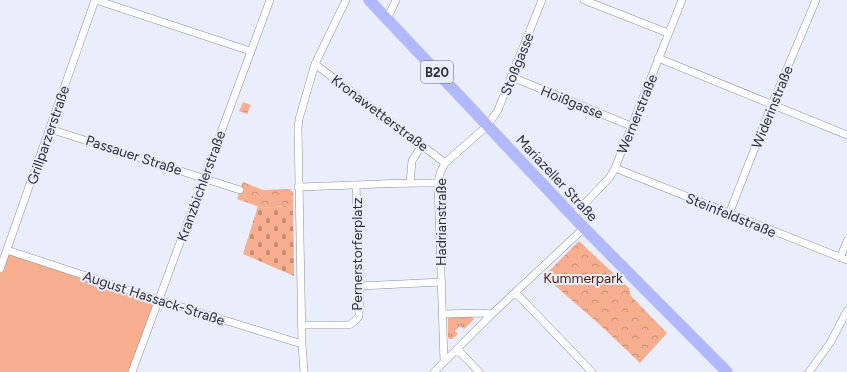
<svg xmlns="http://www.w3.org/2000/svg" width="847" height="372" viewBox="0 0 847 372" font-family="Figtree,sans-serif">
<defs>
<pattern id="grass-tufts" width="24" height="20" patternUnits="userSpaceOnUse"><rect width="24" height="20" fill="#f6ae8f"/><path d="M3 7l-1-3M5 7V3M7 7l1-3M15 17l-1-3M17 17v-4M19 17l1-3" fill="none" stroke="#c88e76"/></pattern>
<pattern id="cemetery-stones" width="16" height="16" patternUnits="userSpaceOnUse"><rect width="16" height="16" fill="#f6ae8f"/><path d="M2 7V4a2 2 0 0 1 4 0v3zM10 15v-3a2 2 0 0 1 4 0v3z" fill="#c88e76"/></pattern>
<pattern id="park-crowns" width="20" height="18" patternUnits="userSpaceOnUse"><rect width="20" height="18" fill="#f6ae8f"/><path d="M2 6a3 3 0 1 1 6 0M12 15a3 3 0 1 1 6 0" fill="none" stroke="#c88e76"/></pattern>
</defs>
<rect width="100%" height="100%" fill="#e9edfc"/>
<path fill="url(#grass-tufts)" d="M471,316l3,3 -10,10 -4,-3 -5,5 3,3 -6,5h-2l-2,-1v-20z"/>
<path fill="url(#cemetery-stones)" d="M258,206l4,2 25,-2 6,6 1,64 -51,-22z"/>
<path fill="url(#park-crowns)" d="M243,102l8,3 -4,9 -8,-3z
M243,182l20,8 27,-1 3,4v19l-6,-6 -25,2 -25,-9z
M579,241l50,47 2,8 36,37 -27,30 -41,-39 -55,-48z"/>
<path fill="#f6ae8f" d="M7,250l152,50 -27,72h-132v-103z"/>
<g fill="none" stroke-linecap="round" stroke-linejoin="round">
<g stroke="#8b8fa0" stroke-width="8">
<path id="street" d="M96,0l154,51
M584,0l84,33
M387,19l9,-19
M658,58l189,77
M315,64l130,99
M512,77l119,49
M50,129l190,61
M615,168l232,92
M410,182l2,-21 10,-16
M298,187c47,-1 94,-5 140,-4
M729,214l43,-110 44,-104
M573,216l37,-39 5,-9 67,-168
M7,250l152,50 143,44
M840,258l7,-17
M0,269l95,-269
M360,286l82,-4
M516,293l76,79
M443,314l37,-1 12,1
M301,325h48l6,-4 4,-5 1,-30 -4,-100
M458,350l21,22
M444,362l-6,-179 2,-10 5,-10 42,-37 11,-16 44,-110
M132,372l138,-372
M304,372l-2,-28 -4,-215 1,-10 16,-55 31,-64
M434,372l58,-58 92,-86
M809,372l21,-29 17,-32"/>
</g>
<g stroke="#d1d1d3" stroke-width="12">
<path id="primary" d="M369,0l215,228 143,144"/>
</g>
<use href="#street" stroke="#fff" stroke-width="7"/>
<use href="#primary" stroke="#b0b9ff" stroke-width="11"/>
</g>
<g text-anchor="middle" stroke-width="4" stroke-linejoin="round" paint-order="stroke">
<rect fill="#e9edfc" stroke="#666872" stroke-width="1" x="421" y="61" width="32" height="22" rx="3"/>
<g font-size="13" font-weight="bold" fill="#2e2f37">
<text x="437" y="77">B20</text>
</g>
<g font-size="14" fill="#2e2f37" stroke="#e9edfc">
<text transform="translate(517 64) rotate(-68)" y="5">Stoßgasse</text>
<text transform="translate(572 102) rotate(22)" y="5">Hoißgasse</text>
<text transform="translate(772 107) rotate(-68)" y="5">Widerinstraße</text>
<text transform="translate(380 113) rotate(37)" y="5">Kronawetterstraße</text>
<text transform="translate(637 114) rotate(-68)" y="5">Wernerstraße</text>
<text transform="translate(48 135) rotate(-71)" y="5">Grillparzerstraße</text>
<text transform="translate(134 155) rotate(18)" y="5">Passauer Straße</text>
<text transform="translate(557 178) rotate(47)" y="5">Mariazeller Straße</text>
<text transform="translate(201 186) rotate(-70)" y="5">Kranzbichlerstraße</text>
<text transform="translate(731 215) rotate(22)" y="5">Steinfeldstraße</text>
<text transform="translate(441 222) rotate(-90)" y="5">Hadrianstraße</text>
<text transform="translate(357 254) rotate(-90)" y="5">Pernerstorferplatz</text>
<text transform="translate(154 298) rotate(18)" y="5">August Hassack-Straße</text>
</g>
<g font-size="14" fill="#521e02" stroke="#e9edfc">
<text x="583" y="283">Kummerpark</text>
</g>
</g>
</svg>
